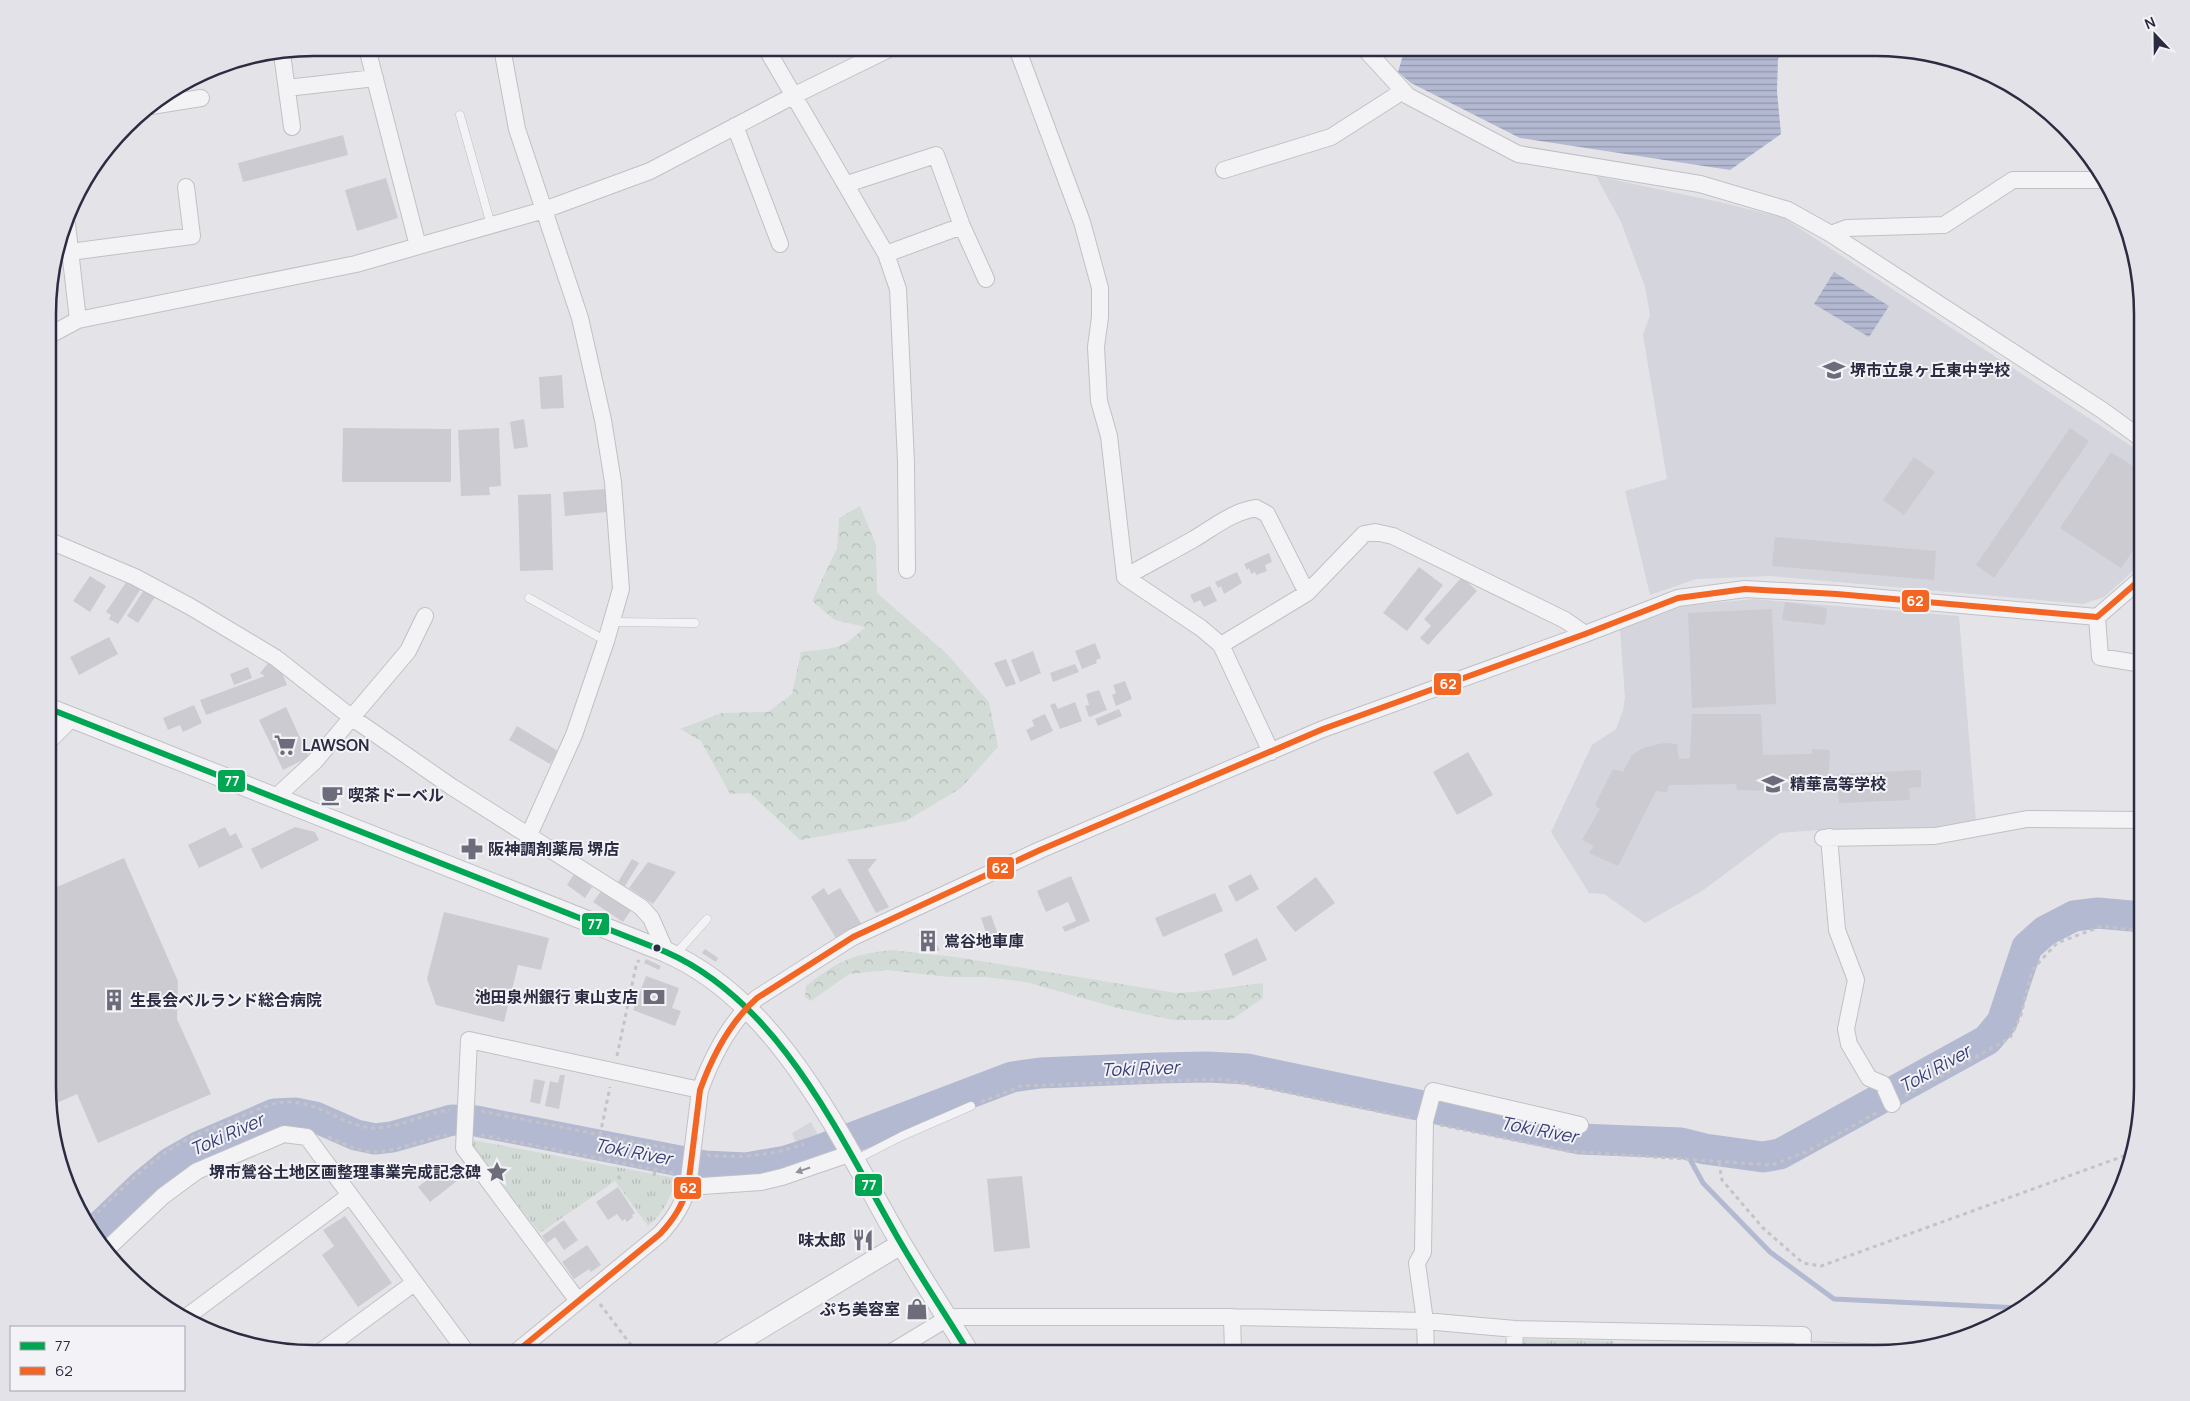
<svg xmlns="http://www.w3.org/2000/svg" width="2190" height="1401" viewBox="0 0 2190 1401" font-family="Manrope,'Noto Sans JP',sans-serif">
<defs>
<pattern id="forest-crowns" width="20" height="18" patternUnits="userSpaceOnUse" patternTransform="scale(1.25)"><rect width="20" height="18" fill="#d2dbd5"/><path d="M2 6a3 3 0 1 1 6 0M12 15a3 3 0 1 1 6 0" fill="none" stroke="#b4bcb8"/></pattern>
<pattern id="park-tufts" width="24" height="20" patternUnits="userSpaceOnUse" patternTransform="scale(1.25)"><rect width="24" height="20" fill="#d2dbd5"/><path d="M3 7l-1-3M5 7V3M7 7l1-3M15 17l-1-3M17 17v-4M19 17l1-3" fill="none" stroke="#b4bcb8"/></pattern>
<pattern id="water-rules" width="6" height="5" patternUnits="userSpaceOnUse" patternTransform="scale(1.25)"><rect width="6" height="5" fill="#b4b9d2"/><path d="M0 2.5h6" fill="none" stroke="#9397ac"/></pattern>
</defs>
<rect width="100%" height="100%" fill="#e4e4e8"/>
<path fill="#d4d5dd" d="M1596,176l128,27 60,15 358,235v110l-38,34 -21,7 -312,-28 -75,3 -46,16 -25,-104 42,-12 -24,-144 7,-20 -5,-28 -24,-65z
M1754,599l205,17 17,206 -41,10 -116,-2 -39,3 -78,58 -57,32 -41,-29 -15,-1 -38,-61 41,-87 24,-16 7,-19 2,-12 -5,-68 63,-24z
M811,1122l8,15 -22,8 -5,-12z"/>
<path fill="url(#forest-crowns)" d="M860,506l16,39 1,48 70,61 42,48 9,45 -37,41 -55,33 -106,19 -50,-47 -20,1 -29,-53 -21,-12 42,-16 46,-1 24,-18 9,-42c32,-4 40,-1 64,-25l-30,-7 -23,-19 25,-53 2,-30z
M892,950l64,7 220,36c29,-1 58,-7 87,-10v15l-32,22h-58l-52,-11 -95,-27 -40,-5h-37l-62,-7 -38,4 -38,27 -6,-4 1,-11c31,-24 46,-32 86,-36z"/>
<path fill="url(#park-tufts)" d="M472,1140l203,38c-4,20 -11,34 -27,48l-33,-45 -75,52 -67,-85z
M1522,1339l92,2 -1,12h-91z"/>
<path fill="url(#water-rules)" d="M1405,48h382l-9,11 -1,32 4,43 -51,36 -210,-32 -109,-55 -13,-11z
M1834,272l55,34 -20,31 -55,-33z"/>
<g fill="none" stroke-linecap="round" stroke-linejoin="round">
<path stroke="#b4b9d2" stroke-width="5" d="M1681,1143l22,40 67,69 64,47 187,9"/>
<path stroke="#b4b9d2" stroke-width="31" d="M93,1233l50,-48 27,-22 28,-16 76,-33 21,-1 20,4 41,18 19,4 17,-2 60,-17 24,1 229,45 41,2 40,-7 31,-10 195,-74 28,-4 119,-5 48,-1 40,2 333,70 101,4 24,6 58,8 17,-3 207,-114 15,-18 25,-75 18,-16 29,-15 24,-3 44,4"/>
</g>
<path fill="#cbcbd1" d="M343,135l5,20 -105,27 -5,-19z
M386,178l12,40 -41,13 -12,-41z
M562,375l2,33 -23,1 -2,-32z
M524,419l4,28 -14,2 -4,-27z
M343,428l108,1v53h-109z
M499,428l2,58 -12,1 1,8 -29,1 -3,-66z
M2070,428l19,13 -95,137 -18,-13z
M2111,452l31,20v66l-21,30 -61,-40z
M1914,457l21,15 -31,43 -21,-15z
M606,489l1,23 -42,4 -2,-24z
M551,494l2,76 -33,1 -2,-76z
M1775,537l161,14 -2,29 -162,-14z
M1269,553l3,9 -7,3 2,6 -11,4 -1,-3 -4,2 -2,-6 -2,2 -3,-6z
M1419,567l24,18 -36,46 -24,-18z
M1237,572l5,11 -18,11 -3,-8 -3,2 -3,-6z
M90,576l16,10 -16,26 -17,-11z
M1462,577l15,14 -49,54 -8,-7 11,-12 -7,-7z
M129,578l13,9 -24,37 -9,-5 2,-4 -5,-3z
M1210,586l7,15 -13,6 -4,-7 -6,3 -4,-8z
M146,587l11,7 -19,29 -11,-7z
M1785,602l42,6 -2,17 -43,-5z
M1772,609l4,95 -84,4 -4,-95z
M109,637l9,17 -39,21 -9,-18z
M1095,643l6,15 -5,2 1,3 -15,6 -7,-18z
M1033,651l8,22 -21,9 -9,-22z
M1006,659l10,25 -10,3 -12,-24z
M270,661l11,9 6,15 -81,30 -6,-15 65,-24 -5,-3z
M1075,664l4,8 -26,10 -3,-9z
M248,667l4,11 -18,7 -4,-11z
M1125,681l7,18 -16,7 -4,-11 4,-2 -3,-8z
M1099,690l8,20 -18,7 -4,-11 4,-1 -3,-11z
M1075,702l7,19 -22,8 -10,-24 5,-2 3,6z
M194,705l8,18 -19,9 -3,-7 -12,5 -5,-12z
M286,707l23,50 -26,13 -24,-50z
M1119,709l3,7 -24,10 -3,-7z
M1045,714l8,17 -22,10 -5,-11 8,-4 -2,-6z
M1692,714h69l2,41 49,-1v-5l18,1 -2,31 -29,-1 1,11 -63,-1 -1,-6 -67,1 -2,7 -11,-1 -38,75 -29,-13 5,-7 -12,-6 18,-31 -5,-4 18,-36 10,3 9,-17 11,-7 21,-5 13,1 2,15 11,-1z
M517,726l41,25 -8,13 -41,-24z
M1468,752l25,43 -36,20 -24,-43z
M1921,770v17l-12,1 1,12 -71,3 -2,-29z
M225,827l5,9 6,-3 7,14 -44,21 -11,-23z
M295,827l20,5 4,8 -58,29 -10,-20z
M124,858l54,123 -1,38 34,75 -113,49 -21,-49 -27,12v-216z
M632,859l7,4 -14,23 -7,-4z
M847,859h30l-9,11 21,37 -13,6z
M648,862l28,10 -23,32 -24,-16z
M574,874l18,13 -7,11 -18,-13z
M1251,874l8,15 -23,13 -8,-16z
M1071,876l19,45 -25,11 -3,-5 14,-6 -8,-19 -22,10 -9,-21z
M1316,877l19,26 -40,29 -19,-25z
M824,888l4,7 12,-7 22,37 -25,15 -26,-43z
M602,890l29,20 -8,12 -30,-20z
M1215,893l8,18 -60,26 -8,-19z
M444,912l105,26 -8,32 -23,-5 -14,57 -68,-17 -9,-26z
M991,915l10,28 -10,4 -10,-29z
M930,929l10,22 -16,-2 -6,-15z
M1257,938l10,22 -34,16 -9,-22z
M705,949l13,9 -2,4 -14,-9z
M646,959l15,7 -2,4 -15,-7z
M646,976l33,12 -7,20 9,3 -6,15 -42,-16z
M560,1075h5l-6,34 -14,-3 5,-25 8,2z
M534,1079l11,2 -5,23 -10,-2z
M447,1164l6,7 -2,2 6,8 -27,21 -12,-15z
M1022,1176l8,72 -36,4 -7,-73z
M618,1187l17,26 -3,2 1,2 -6,5 -2,-3 -3,2 -5,-7 -9,6 -12,-18z
M345,1216l47,67 -34,24 -36,-52 12,-9 -11,-16z
M564,1220l14,20 -14,10 -9,-13 -8,6 -5,-7z
M587,1245l14,20 -10,7 -2,-3 -15,10 -12,-17z"/>
<g fill="none" stroke-linecap="round" stroke-linejoin="round">
<g stroke="#c1c1c5" stroke-width="9">
<path id="service" d="M460,115l31,110
M529,598l77,43
M612,622l83,1
M674,956l33,-37
M855,1160l47,-24 69,-30"/>
</g>
<g stroke="#c1c1c5" stroke-width="18">
<path id="minor" d="M367,48l51,198
M502,48l15,81 63,189 23,102 10,62 8,107 -15,52 -32,94 -45,100
M766,48l120,206 12,35 8,173 1,108
M1017,48l65,174 18,66v29l-4,30 3,54 10,35 16,141 76,51 20,17 50,107
M1364,48l44,48 110,58 182,30 88,26 43,24 271,176 40,29
M282,54l10,73
M287,88l88,-10
M151,106l50,-8
M735,126l45,118
M1224,170l107,-33 72,-46
M847,184l89,-29 26,71 24,53
M67,224l11,96
M1831,234l16,-6 97,-3 69,-45h94
M70,252l122,-16 -6,-49
M886,254l76,-28
M50,335l28,-15 278,-56 188,-54 106,-39 143,-75 98,-48
M50,541l85,36 56,30 85,51 75,59 101,70 189,120 10,11 15,34
M1125,577c23,-13 46,-25 69,-38 20,-12 38,-27 62,-31l11,6 40,79
M2097,617l3,40 42,7
M1221,645l86,-52 57,-59 11,-2 18,4 172,84 20,14
M50,740l22,-22
M276,797l39,-36 93,-110 17,-35
M1829,837l8,93 19,50 -10,49 3,15 20,34 14,6 9,20
M1823,838l112,-2 92,-17 115,1
M688,1187l73,-5 21,-5 67,-23
M106,1250l57,-54 34,-25 87,-37 23,3 160,216
M578,1301l-114,-153 5,-108 231,50
M1232,1317l1,36
M185,1318l164,-122
M319,1353l95,-70
M515,1353l145,-119c14,-15 22,-28 28,-47l12,-97c12,-33 31,-69 57,-92l96,-61 187,-87 283,-121 262,-95 93,-36 67,-9 92,5 260,23 45,-39
M890,1353l58,-35 10,-1h274l193,4 90,8 288,6 -1,15 91,3
M1426,1353l-1,-32 -8,-58 6,-11 2,-131 8,-30 147,34
M1514,1353l1,-24"/>
</g>
<g stroke="#c1c1c5" stroke-width="22">
<path id="tertiary" d="M50,709l616,243c112,49 172,181 229,281 23,41 50,80 74,120
M720,1353l181,-109"/>
</g>
<path stroke="#c3c3c8" stroke-width="3" stroke-dasharray="4 4" stroke-linecap="butt" d="M617,1056l19,-90 3,-6
M1905,1096l105,-58 11,-23 11,-45 25,-27 45,-17 40,5
M981,1102l40,-16 201,-7 188,39
M481,1111l195,39
M1440,1125l127,26 205,14 34,-13 72,-40
M481,1135l192,38
M600,1135l10,-48
M328,1137c10,4 19,9 29,12 31,10 62,-11 92,-14
M707,1155c31,4 67,0 97,-11
M1719,1162l3,18 41,48 40,35 18,3 311,-113
M618,1176l3,4
M654,1176l1,-6
M86,1224c25,-25 52,-53 82,-73 21,-15 48,-24 72,-34 15,-6 33,-16 50,-15 32,1 59,27 86,26 26,-1 49,-15 74,-18
M600,1304l37,49"/>
<use href="#service" stroke="#f3f3f5" stroke-width="8"/>
<use href="#minor" stroke="#f3f3f5" stroke-width="16"/>
<use href="#tertiary" stroke="#f3f3f5" stroke-width="20"/>
<g stroke="#f2f2f7" stroke-width="10">
<path id="bus-1" d="M50,709l616,243c112,49 172,181 229,281 23,41 50,80 74,120"/>
</g>
<g stroke="#f2f2f7" stroke-width="10">
<path id="bus-2" d="M515,1353l145,-119c14,-15 22,-28 28,-47l12,-97c12,-33 31,-69 57,-92l96,-61 187,-87 283,-121 262,-95 93,-36 67,-9 92,5 260,23 45,-39"/>
</g>
<use href="#bus-1" stroke="#00a651" stroke-width="6"/>
<use href="#bus-2" stroke="#f26522" stroke-width="6"/>
</g>
<defs><path id="oneway-solid" d="M-6-.8H1V-3.2L6.5 0L1 3.2V.8H-6Z" transform="scale(1.25)"/></defs>
<use fill="#8f909b" href="#oneway-solid" transform="translate(803 1170) rotate(161)"/>
<defs>
<g id="school-bare" transform="scale(1.725)"><path d="M0-5L7-2L0 1L-7-2ZM-4 1L0 2.5L4 1V4Q0 6-4 4Z" fill="#6c6c7b" stroke="#f2f2f7" stroke-width="2.5" paint-order="stroke"/></g>
<g id="supermarket-bare" transform="scale(1.725)"><path d="M-6-5.5h2.5l.6 2H6L4.5 2H-2.5L-4.4-4H-6ZM-1.5 3.2a1.3 1.3 0 1 0 .1 0ZM3 3.2a1.3 1.3 0 1 0 .1 0Z" fill="#6c6c7b" stroke="#f2f2f7" stroke-width="2.5" paint-order="stroke"/></g>
<g id="cafe-bare" transform="scale(1.725)"><path d="M-5.5-4.5H6V0H3Q3 3.5 0 3.5H-2.5Q-5.5 3.5-5.5 0ZM3-3.2v2h1.7v-2ZM-6 4.5H4V6H-6Z" fill="#6c6c7b" stroke="#f2f2f7" stroke-width="2.5" paint-order="stroke"/></g>
<g id="pharmacy-bare" transform="scale(1.725)"><path d="M-2-6h4v4h4v4h-4v4h-4v-4h-4v-4h4Z" fill="#6c6c7b" stroke="#f2f2f7" stroke-width="2.5" paint-order="stroke"/></g>
<g id="building-bare" transform="scale(1.725)"><path d="M-4-6H4V6H1V3H-1V6H-4ZM-2.5-4.3h1.7v1.8h-1.7ZM.8-4.3h1.7v1.8H.8ZM-2.5-1h1.7V.8h-1.7ZM.8-1h1.7V.8H.8Z" fill="#6c6c7b" stroke="#f2f2f7" stroke-width="2.5" paint-order="stroke"/></g>
<g id="bank-bare" transform="scale(1.725)"><path d="M-6-4H6V4H-6ZM0-2.3a2.3 2.3 0 1 0 0 4.6a2.3 2.3 0 1 0 0-4.6Z" fill="#6c6c7b" stroke="#f2f2f7" stroke-width="2.5" paint-order="stroke"/></g>
<g id="sight-bare" transform="scale(1.725)"><path d="M0-6L1.8-2.2L6-1.7L2.9 1.2L3.7 5.4L0 3.3L-3.7 5.4L-2.9 1.2L-6-1.7L-1.8-2.2Z" fill="#6c6c7b" stroke="#f2f2f7" stroke-width="2.5" paint-order="stroke"/></g>
<g id="restaurant-bare" transform="scale(1.725)"><path d="M-5-6h1v4h1v-4h1v4h1v-4h1v5L-1.5 .5V6h-2V.5L-5-1ZM5-6V6H3V1.5H1.5Q1.5-4 5-6Z" fill="#6c6c7b" stroke="#f2f2f7" stroke-width="2.5" paint-order="stroke"/></g>
<g id="shop-bare" transform="scale(1.725)"><path d="M-5-2.5h2.3a2.7 3.5 0 0 1 5.4 0H5L5.5 6h-11ZM-1.5-2.5h3a1.5 2.3 0 0 0-3 0Z" fill="#6c6c7b" stroke="#f2f2f7" stroke-width="2.5" paint-order="stroke"/></g>
</defs>
<g fill-rule="evenodd">
<use href="#school-bare" x="1834" y="370"/>
<use href="#supermarket-bare" x="285" y="745"/>
<use href="#school-bare" x="1773" y="784"/>
<use href="#cafe-bare" x="332" y="795"/>
<use href="#pharmacy-bare" x="472" y="849"/>
<use href="#building-bare" x="928" y="941"/>
<use href="#bank-bare" x="654" y="997"/>
<use href="#building-bare" x="114" y="1000"/>
<use href="#sight-bare" x="497" y="1172"/>
<use href="#restaurant-bare" x="863" y="1240"/>
<use href="#shop-bare" x="917" y="1309"/>
</g>
<circle fill="#2b2c41" stroke="#f2f2f7" stroke-width="2" cx="657" cy="948" r="4.5"/>
<g text-anchor="middle" stroke-width="4" stroke-linejoin="round" paint-order="stroke">
<g font-size="16" font-weight="bold" fill="#2b2c41" stroke="#f2f2f7" text-anchor="start">
<text x="1850" y="376">堺市立泉ヶ丘東中学校</text>
<text x="302" y="751">LAWSON</text>
<text x="1790" y="790">精華高等学校</text>
<text x="348" y="801">喫茶ドーベル</text>
<text x="488" y="855">阪神調剤薬局 堺店</text>
<text x="944" y="947">鴬谷地車庫</text>
<text x="638" y="1003" text-anchor="end">池田泉州銀行 東山支店</text>
<text x="130" y="1006">生長会ベルランド総合病院</text>
<text x="481" y="1178" text-anchor="end">堺市鶯谷土地区画整理事業完成記念碑</text>
<text x="846" y="1246" text-anchor="end">味太郎</text>
<text x="900" y="1315" text-anchor="end">ぷち美容室</text>
</g>
<g font-size="18" font-style="italic" fill="#363e74" stroke="#f2f2f7">
<text transform="translate(1140 1069) rotate(-2)" y="6">Toki River</text>
<text transform="translate(1935 1069) rotate(-29)" y="6">Toki River</text>
<text transform="translate(1539 1130) rotate(11)" y="6">Toki River</text>
<text transform="translate(227 1135) rotate(-24)" y="6">Toki River</text>
<text transform="translate(633 1152) rotate(11)" y="6">Toki River</text>
</g>
</g>
<path d="M0 0H2190V1401H0ZM314 56H1876A258 258 0 0 1 2134 314V1087A258 258 0 0 1 1876 1345H314A258 258 0 0 1 56 1087V314A258 258 0 0 1 314 56Z" fill="#e2e2e8" fill-rule="evenodd"/>
<path fill="none" stroke="#2b2c41" stroke-width="2.5" d="M314 56H1876A258 258 0 0 1 2134 314V1087A258 258 0 0 1 1876 1345H314A258 258 0 0 1 56 1087V314A258 258 0 0 1 314 56Z"/>
<g stroke="#f2f2f7" stroke-width="2">
<rect x="1901" y="589" width="29" height="24" rx="5" fill="#f26522"/>
<rect x="1433" y="672" width="29" height="24" rx="5" fill="#f26522"/>
<rect x="217" y="769" width="29" height="24" rx="5" fill="#00a651"/>
<rect x="986" y="856" width="29" height="24" rx="5" fill="#f26522"/>
<rect x="581" y="912" width="29" height="24" rx="5" fill="#00a651"/>
<rect x="854" y="1173" width="29" height="24" rx="5" fill="#00a651"/>
<rect x="673" y="1176" width="29" height="24" rx="5" fill="#f26522"/>
</g>
<g font-size="14" text-anchor="middle" font-weight="bold" fill="#fff">
<text x="1915" y="606">62</text>
<text x="1448" y="689">62</text>
<text x="232" y="786">77</text>
<text x="1000" y="873">62</text>
<text x="595" y="929">77</text>
<text x="869" y="1190">77</text>
<text x="688" y="1193">62</text>
</g>
<rect x="10" y="1326" width="175" height="65" fill="#f2f2f7" stroke="#a2a3ae"/>
<rect x="20" y="1342" width="25" height="8" fill="#00a651" stroke="#a2a3ae"/>
<text x="55" y="1351" font-size="15" fill="#2b2c41">77</text>
<rect x="20" y="1367" width="25" height="8" fill="#f26522" stroke="#a2a3ae"/>
<text x="55" y="1376" font-size="15" fill="#2b2c41">62</text>
<g transform="translate(2155 35) rotate(338)" stroke="#f2f2f7" stroke-width="4" paint-order="stroke">
<path d="M0-4L9 19L0 12L-9 19Z" fill="#2b2c41"/>
<text y="-8" font-size="14" font-weight="bold" text-anchor="middle" fill="#2b2c41">N</text>
</g>
</svg>
